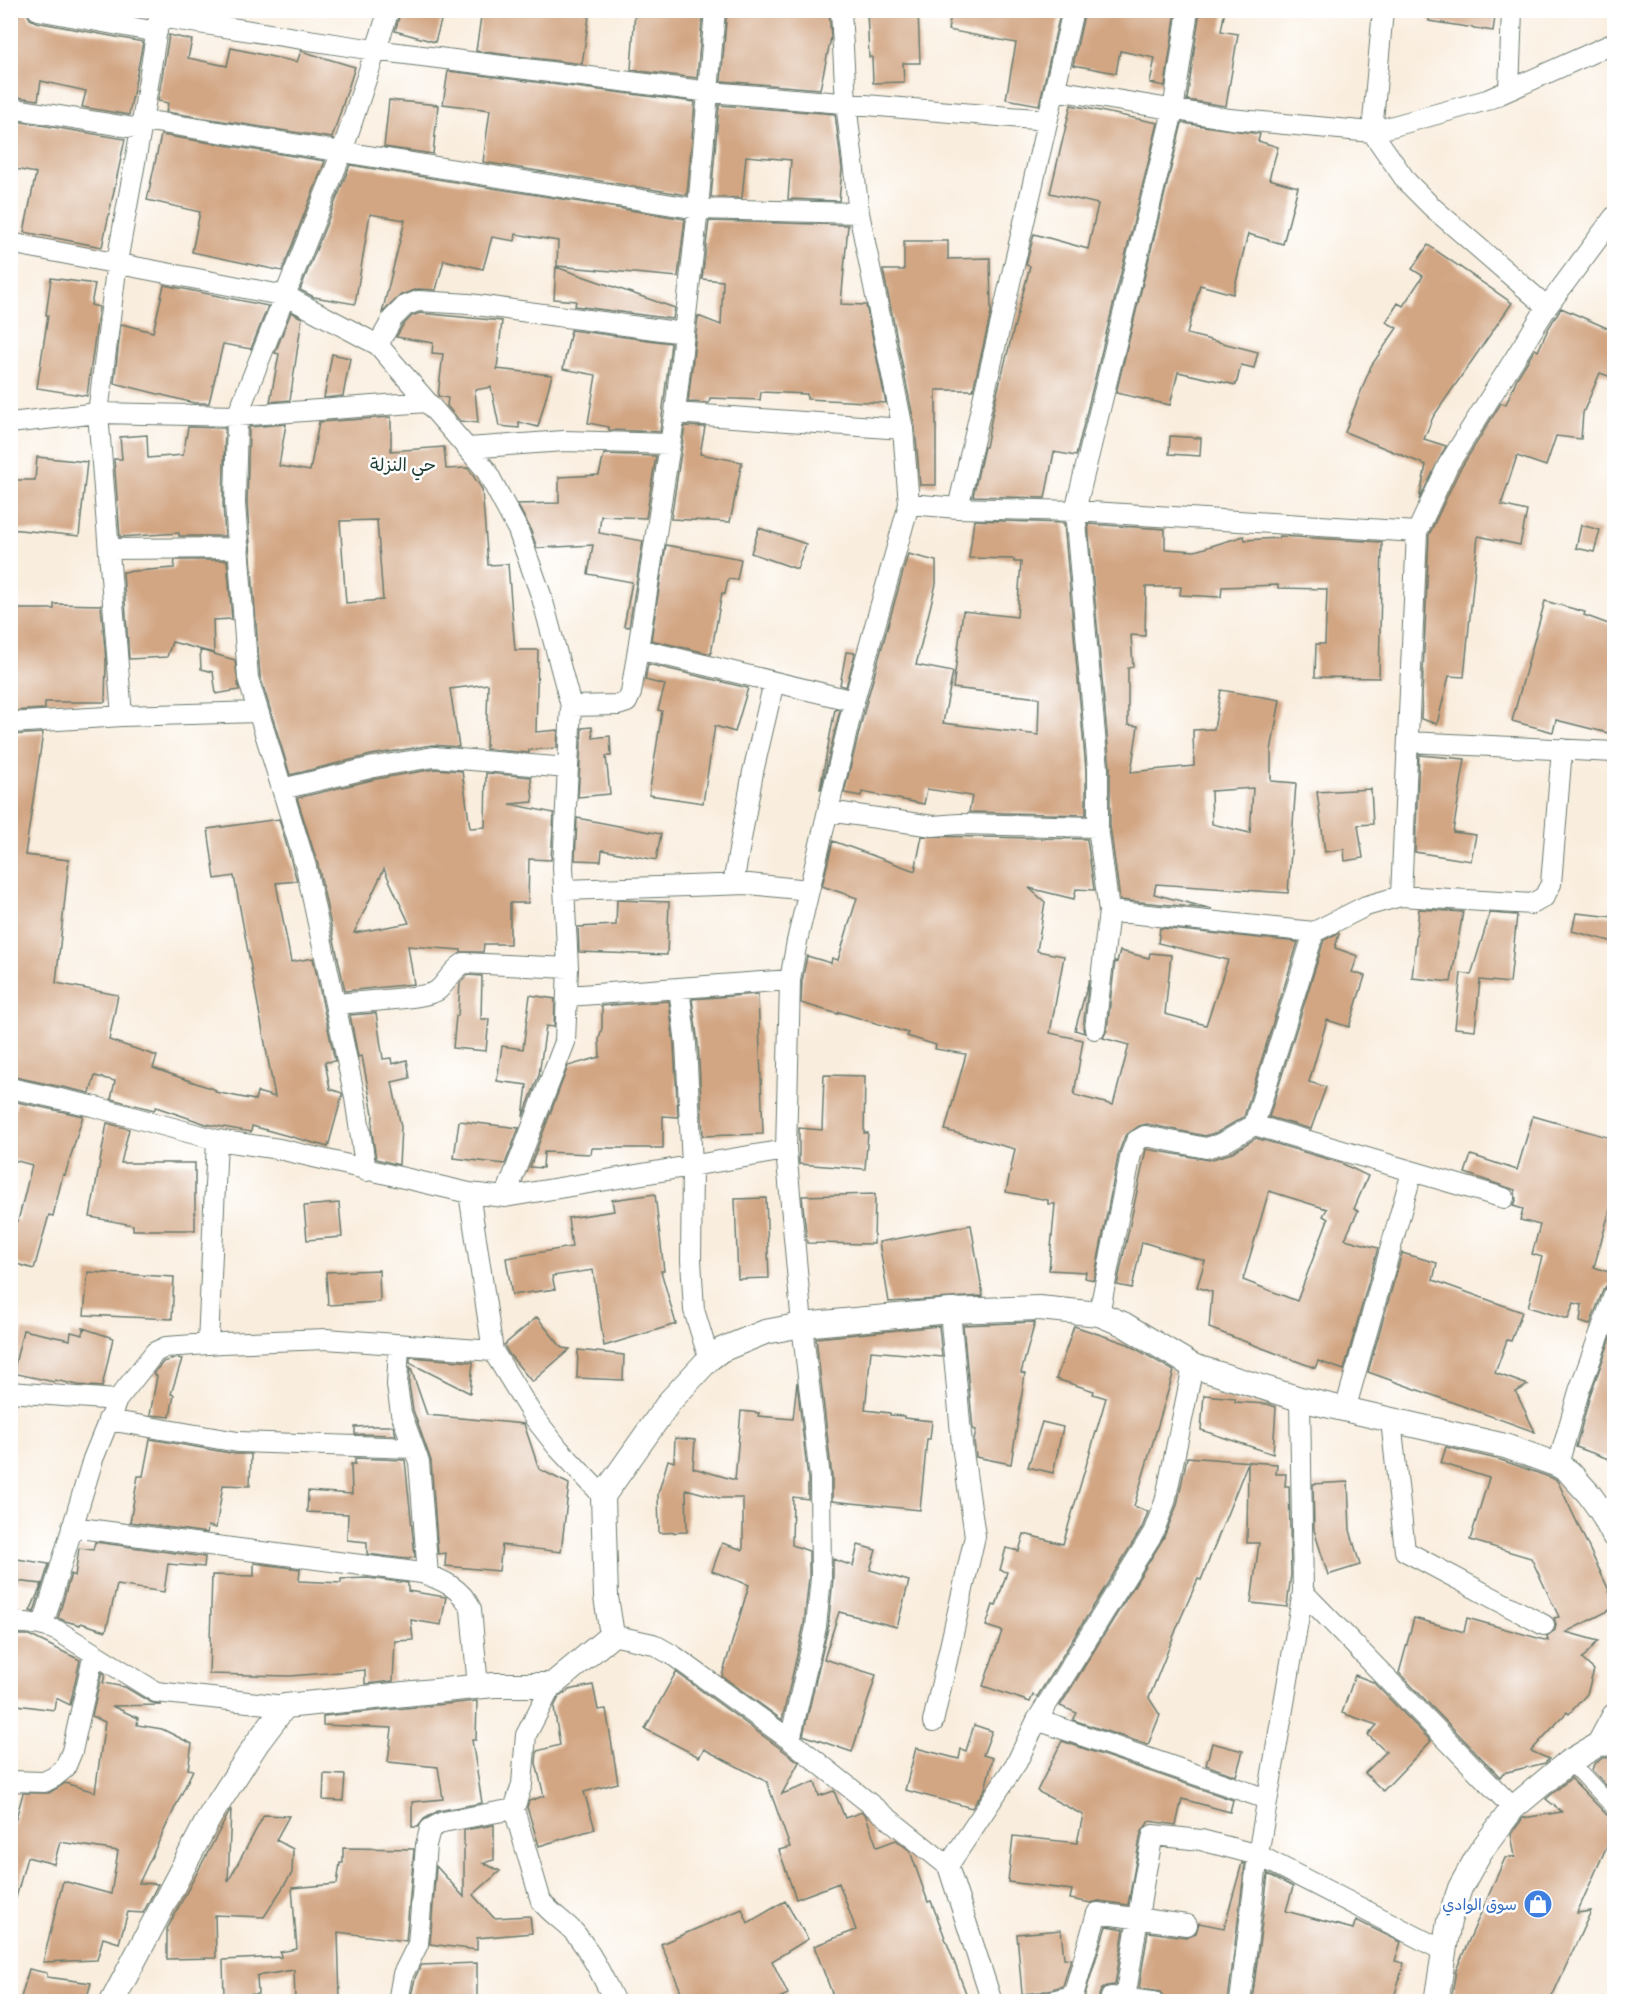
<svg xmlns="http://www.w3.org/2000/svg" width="1625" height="2012" viewBox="0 0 1625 2012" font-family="Delius,'Playpen Sans Arabic',sans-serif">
<rect width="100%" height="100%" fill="#fff"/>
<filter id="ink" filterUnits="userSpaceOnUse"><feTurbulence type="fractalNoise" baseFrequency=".0167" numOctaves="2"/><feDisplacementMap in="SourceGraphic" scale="12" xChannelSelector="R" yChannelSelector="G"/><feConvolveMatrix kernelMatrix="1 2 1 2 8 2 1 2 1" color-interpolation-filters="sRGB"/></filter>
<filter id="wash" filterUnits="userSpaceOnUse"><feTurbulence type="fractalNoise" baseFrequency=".008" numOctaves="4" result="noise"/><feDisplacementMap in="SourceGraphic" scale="24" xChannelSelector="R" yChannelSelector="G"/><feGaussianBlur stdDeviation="1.35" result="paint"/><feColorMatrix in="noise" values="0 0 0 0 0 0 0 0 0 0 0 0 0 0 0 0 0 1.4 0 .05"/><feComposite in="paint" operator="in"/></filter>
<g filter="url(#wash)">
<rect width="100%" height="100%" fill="#f9eddd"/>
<g id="blocks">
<path fill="#d2a683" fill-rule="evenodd" d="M19,10h7l4,9 6,3 107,20 -14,73 -47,-8 4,-16 -45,-10 -3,19 -28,-4v-42z
M401,10h43l-9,32 -40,-11z
M482,10h108l-8,54 -106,-13z
M635,10h68l-6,68 -66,-8z
M727,10h102l2,28 -11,51 -99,-8z
M867,10h51l2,53h-17l1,19 -31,1 -1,-26h-3z
M952,10h109l-22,95 -33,-6 10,-56 -68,-13z
M1085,10h91l-11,76 -15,-3 5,-25 -35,-7 -4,22 -43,-8z
M1200,10h25l-4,21 17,3 -12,72 -39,-6z
M1430,10h66l-3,21 -64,-10z
M169,35l23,5 -4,18 39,8 4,-18 66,14 4,-11 54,16 -23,71 -166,-26 2,-9 -10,-2z
M448,71l247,31 -8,93 -204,-33 7,-52 -47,-6z
M389,100l49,5 -5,49 -49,-7z
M719,105l116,9 7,55 -3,32 -51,-2 3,-39 -45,-4 -4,42 -31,-1z
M1071,105l87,18 -82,333 -22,-4 -9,46 -72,-2 11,-49h2l9,-46 35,-135 -4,-1 8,-31 54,15 10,-45 -48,-11z
M10,120l115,19 -23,108 -78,-15 12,-59 -26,-5z
M1182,123l78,11 -2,7 20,6 -9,32 29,8 -15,57 -35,-10 -15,60 -33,-9 -13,49 71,18 -4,16 -13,-3 -5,20 -58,-13 -8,33 -54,-12z
M161,135l164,26 -43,110 -90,-19 8,-40 -53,-12z
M350,165l335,54 -7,58 -121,-11 1,-25 -42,-7 -1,7 -23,-4 -9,32 -39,-9 -8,30 -18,-1 -17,6 -19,18 23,-93 -35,-6 -15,90 -41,-7 -14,-7z
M709,221l139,4 -7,79 25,1 20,98 -79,-4v-5l-46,-2 -1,8 -50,-2 -1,5 -21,-1 10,-86 23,9 2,-44 -21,-2z
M904,241h44v18l42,-1 1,55 -18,77h-37v95h-16l-5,-58 -32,-157h21z
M1428,245l84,58 -79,114 -9,22 22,7 -27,54 7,-35 -81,-33 26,-66 26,-38 -11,-6 12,-19 5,3 20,-30 -11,-7z
M556,267l119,41 -2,11 -98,-13 1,-5 -22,-2z
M51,278l44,6 -4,21 8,2 -12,89 -50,-8 11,-73h-2z
M164,285l104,21 -17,43 -28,-5 -14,59h-15l-80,-20 7,-59 32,8z
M1561,308l53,23v47l-14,-5 -17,40 -2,26 -25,-3 -10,30 -29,-10 -16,49 26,6 -7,34 -42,-9 -14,141 -15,-1 -12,48 -16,-5 8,-184 30,-64 42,-68 5,1 11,-26 18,-29 3,2 10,-22z
M291,312l11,6 -12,82 -20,2 9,-48 -4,-1z
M420,313l82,8 -5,48 55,6 -14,52 -19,-5v6l-20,-2 -8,-39 -16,3 3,33 -18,-2 -13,-15 1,-8 -10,-2 5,-42 -11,-1 1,-10 -37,-6 7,-12 9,-9z
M571,330l100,13 -11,89 -51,-2v-3l-21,-4 8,-48 -33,-6z
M332,354l18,4 -7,38 -19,2z
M391,417v34l53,-4 2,22 22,-1 14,21 6,76 20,-1 7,86h23l-2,82 22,-2 -1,18 -28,2v3l-43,-4 2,-65 -38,5 9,58 -27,-2 -61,10 -81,20 -30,-99 -13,-172 2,-77 37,-3 -7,42 31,5 9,-49zM377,520l6,80 -37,3 -6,-82z
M685,426l20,1 -5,27 42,8 -12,60 -59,-3z
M188,427l37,1 -2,76 2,32h-46v-3l-59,4 -6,-78h8l-2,-22 27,-2 1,23 35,-3z
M1170,436l31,2 -1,18 -31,-2z
M604,454l52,2 -10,62 -45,-2 -2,17 44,8 -14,86 -5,-1 8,-44 -44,-8 5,-29 -56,3 -8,-22 -12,-22 42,-1v-26l40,-2z
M37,457l50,5 -8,74 -69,-7v-49h25z
M974,520l90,3 22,247v45l-117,-3 3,-16 -45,-7 -3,15 -62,-12 -1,4 -17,-3 22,-89 42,-150 28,7v23l-20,81 37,7 -10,51 95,12 1,-37 -86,-10 10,-77 54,6 4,-55h-7v-3l-45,-1z
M1088,524l77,5v20l30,2 49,-15 1,4 34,-2v-2l103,6 -3,136 -64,-1 1,-33h9l2,-55 -49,-1v-3l-56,2 -1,10 -41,-2 1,-8h-35l-1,49 -14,-1 2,32 -5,1v57l10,1 -7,46 63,-6 -1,-36 21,-1 7,-39 59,10 -9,51v30l25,2 -8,110 -132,-9 -2,10 58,15 -92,-9 -10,-74v-58zM1253,788l-3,45 -38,-9 -1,-33z
M1581,525l19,5 -6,22 -18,-4z
M759,528l47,16 -9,25 -46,-16z
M666,545l75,14 -4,21 -9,-1 -3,15 -3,-1 -11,61 -60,-14z
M175,560h52l5,59 -19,1 1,33 -42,-11 -5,15 -38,2 -6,-87 51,-4z
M1545,601l40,11 -1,3 30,11v101l-4,-1 -2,7 -52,-13 -3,12 -41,-11z
M54,604l47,1 5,56 -1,41h-60v7l-35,2v-102h44z
M200,650l35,10 4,30 -23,4 -3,-22 -12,-3z
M846,652l9,1 -9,34 -6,-2z
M648,664l100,24 -13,44 -20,-6 -12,77 -54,-8 13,-84 -4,-1 7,-25 -20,-5z
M835,709l5,1 -19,79h-1z
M592,727l1,11 17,-2 1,20h-5l4,38 -32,3 4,-69z
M43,733l-18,122 44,5 -13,123 62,12 -9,45 48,16 -4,12 63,22 -1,2 40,8 2,-8 18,5 -41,-221 -19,3 -7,-50 71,-10 18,62 -21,2 15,79 22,-4 22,103 -10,1 5,27 12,4v3l-14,51 -76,-21 -1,6 -45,-8 -50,-17 -2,3 -43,-11 4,-18 -20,-5 -5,17 -80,-17v-341z
M1419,755l46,4 -12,73 23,3 -5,26 -56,-9z
M435,769l27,2 8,57 15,-1 1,-54 45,4 2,25 -23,2 44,9 -3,47 -22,-1 -1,44h-18v41h-26l-1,8h-22v-2l-53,-4 6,38 -69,7 -27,-126 -21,-67 79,-19zM384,869l25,54 -55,10z
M1371,789l2,35 -15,1 5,33 -18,3 -1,-12 -19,3 -8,-60z
M577,818l84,16 -5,26 -54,-10 -1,11 -26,-1z
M922,836l165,3 7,51 -18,-1 -2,10 -45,-11 16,14 -8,49 27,5 -14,77 33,7 -9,55 39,10 16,-60 -26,-7 4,-8 8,-69 2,1 3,-11 29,7 1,-5 21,2 -6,59 41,11 22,-65 -70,-17 2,-15 138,14 -54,175 -26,15 -13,4 -58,-12 -8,2 -14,10 -6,16 -25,128 -9,-2 1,-6 -37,-2 6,-66h-7v-4l-42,-8 9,-43 -70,-19 21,-76 -31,-5 1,-4 -29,-9 1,-3 -69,-21 -1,2 -37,-11 1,-22 5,-25 24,7 1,-5 6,2 19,-62 -35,-12 11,-45 82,30z
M617,900l52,2 -2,53 -88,-3 -1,-25 38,-2z
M1419,909l44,3 -12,70 -39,-4z
M1490,913l27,2 -7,68 -30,-3 -5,50 -20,-2 6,-55 10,2z
M1576,913l38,4v25l-42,-11z
M1338,933l1,1 -4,14 23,8 -6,16 13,4 -16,51 -22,-7 -18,62 17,5 -15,42 -42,-12 55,-177z
M468,975l14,1 -1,43h8l-3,32 -33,-3 3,-32h2l2,-33z
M1089,980l-6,48 1,5 -9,-3z
M758,994l5,140 -60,2 -5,-93 -6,-44z
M530,995l25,4 -1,28 -8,-1 -7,49 -16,42 4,-32 -30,-4 5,-35 21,3z
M669,1001l5,44 4,72 -15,-1v32h-71l-1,6 -47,-2 -1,16 -13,-1 38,-101 32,-9 -1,-18 3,-11v-22h-2z
M376,1013l7,46 8,-1 1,6 15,-4 3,18 -18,4 9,45 -2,38 -23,-6 -4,-27 1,-18 -11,-58 -4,1 -8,-42z
M824,1075l41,1 -1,57h4l-3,36 -66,-5v-36l23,2z
M17,1102l66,14 -18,59 -2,-1 -10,42 -4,-1 -15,54 -24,-7v-43l8,2 14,-56 -22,-6v-37z
M1533,1116l81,23v56l-20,72 20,7v9l-7,2 -4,5 -13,35 -10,-3 2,-17 -8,-2 -6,16 -40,-12 14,-50 -10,-3 8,-29 -20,-5 3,-11 -10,-3 3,-5 -1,-11 -50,-17 6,-18 46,15z
M459,1121l60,7 -14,36 -51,-6z
M107,1123l22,6 -8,34h74v67h-62v-5l-43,-8z
M1256,1138l85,25 27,13 -14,33 4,2 -13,28 33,9 -34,122 -26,-9 -3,7 -106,-40 3,-36 -15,-5 8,-26 -63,-19 -10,46 -15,-3 29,-136 63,11 20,-6zM1269,1191l58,18 -4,7 5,3 -31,82 -54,-21z
M655,1194l9,77h-3l15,53 -72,22 -11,-76 -41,6 3,13 -43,6 -6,-37 66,-11 -4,-29 46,-7 -2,-11z
M875,1194l-1,50 -67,-1 -5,-47z
M766,1198l3,80 -31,1 -3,-80z
M339,1203l3,34 -35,3 -3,-34z
M971,1225l12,71 -94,6 -10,-60z
M1402,1253l35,10 -4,17 89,32 -11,29 -4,-1 -12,33 33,12 -12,7 19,40 -167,-60z
M379,1270l1,32 -52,3 -2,-33z
M88,1272l86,5 -2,42 -88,-4z
M537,1317l25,31 8,1 -38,33 -23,-28 -5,-9z
M1035,1322l-14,51 4,1 -14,90 -35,-7 -2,-16 2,-11 -3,-1 -10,-104z
M939,1326l3,31 -71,-6 -6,59 25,3v2l14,1v2l28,3 -2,18h-3l-7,71 -88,-9v-24l-16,-139z
M1074,1326l54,18 46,27 -40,135 14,6 -6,16 -105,169 -4,-2 -3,7 -47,-16 19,-55 -16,-5 7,-21 3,1 11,-34 -7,-2 6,-22 13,3 5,-17 39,10 43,-146 -13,-4 1,-3 -38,-12z
M83,1328l30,10 -11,49 -24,-2 -23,-5 -1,2 -41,-9 10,-43 47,10 1,-8 12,3z
M1614,1329v132l-38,-14 14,-52z
M578,1350l46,5 -1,25 -46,-2z
M410,1357l63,5 -3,31 -60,-30z
M178,1358l4,1 -11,35 3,1 -4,22 -20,-2 7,-39 -4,-2 10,-12z
M410,1366l17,49 97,9 15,45 30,15 -8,68 -59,-7 -3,26 -54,-5 1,-13 -8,1 -7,-93 -18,-51 -4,-26z
M797,1382l11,97v20l-15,-2 -1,48 17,6v26l-5,48 -22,95 -60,-44 27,-91 -37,-14 10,-28 21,7v-52h-24l-33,-9 1,43 -28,1 -1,-39 10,-34 6,2 1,-24 20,2 -2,28 42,12 6,-69 18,2 -1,3 35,3z
M1204,1395l31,3v4l32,2 9,3 -3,47 -72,-24z
M1042,1422l21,5 -10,46 -25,-6z
M373,1426h20l3,9 -41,-1v-7z
M150,1439l86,15h15l-1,32 -27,-1 -7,43 -8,-2 -1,7 -77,-11 8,-46h5z
M1446,1447l55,13 51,18 6,4 56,119v7l-48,24 32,9 -16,18 12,11 -7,24 -18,20 -2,-2 -36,39 18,8 -4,4 -42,10 -3,4 -101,-104 15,-55 50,14 3,-14 81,23 -1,-5 8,-6 1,-6 -2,-6 5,-1 -28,-59 -61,-18 19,-62 -48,-15z
M1187,1457l90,7 -1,10h10l-1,12h4l2,88 -4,33 -36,-4 8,-60h-12l1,-81 -47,118 -3,-1 -18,41 -31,78 11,17 -12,30 -75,-25 4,-7 -17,-7 103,-167 14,-34z
M355,1458l50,2 10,97 -7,2 -41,-5v-12l-20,-2 1,-26 -41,-2 1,-21 44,3 -1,-30h4z
M1348,1482l2,48 10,35 -32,10 -14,-45 -1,-46z
M95,1542l110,15 -1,10 -36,-3 -4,28 -47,-7 -11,46 -25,-8 -1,2 -15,-4 -7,-3 13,-44 4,2 4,-28 14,2z
M858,1545l18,5 -6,20 39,11 -12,46 -58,-15 -15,47 52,16 -24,77 -49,-17 25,-107 5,-49v-20l20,7z
M17,1559l32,5 -15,48 -4,-1 12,-27 -27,-3z
M254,1563l46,6 -1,12 42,2v-4l27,-1 40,5v8l38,6 -5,28 -30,-5 2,20 -18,1 -2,40 -28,3v-14l-75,6 -81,-2 3,-99 42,1z
M10,1635h19l51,25 -10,45 -14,-7 -2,12 -44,-6z
M102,1672l3,2 -2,9 22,4 25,15 12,3 -50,1 26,12 -1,7 25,4 30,15 -4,25 5,1 -54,113 19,1 -15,29 -15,-1 -9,31 -16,-5 -6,22 -54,2 20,-81 48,13 7,-43 -58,-9 -6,22 -27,-7 -11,41 -6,-1v-57l13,-47h26l16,-10 30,9 10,-70 -13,-6z
M676,1672l123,90 -17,32 33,-12 4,14 15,-5 11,27 17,-6 4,4 11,31 19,-7 14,11 18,51 3,-1 38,100h-134l-21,-55 42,-16 -17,-47 -43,16 -17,-49 11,-3 -23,-65 -63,-33 -5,8 -54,-28z
M1355,1675l18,7 58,59 -48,50 -18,-18 21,-21 -18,-17 9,-10 -35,-12z
M593,1685l5,25 8,-1 12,74 -34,9 11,37 -56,17 -12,-39 2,-6 15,-5 -8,-33 1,-12 23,-6 -6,-38 5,-10 10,-7z
M477,1701l-1,39h-4l10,63 -44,8 -14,8 -6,8h-6v-25l31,-3 -5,-32 -50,-5 4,-34 -69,-3v-9z
M974,1725l18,6 -9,24 10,3 -8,31 -13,19 -67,-18 11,-42 43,11 2,-10 5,2z
M1062,1741l171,59 -3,12 -48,-13 -6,26 -27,-4 -8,12 -13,72 -29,-4 -8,2 -21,-4 2,-9 -64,-8 5,-46 64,7 6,-28 -46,-24z
M1212,1743l31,8 -7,25 -30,-11z
M1614,1757v37l-22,-24 2,-6 9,-6z
M324,1774l21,1 -2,26 -20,-1z
M1571,1778l36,37 7,3v12l-37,83 14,-2 -41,90h-99l5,-31 49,-112 10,-1 -4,-23 12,-16 39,-6 -16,-13z
M231,1809l-3,73 36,-67 25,1 -13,24 17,9 -1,24 -28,44 -49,-2 1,43 -49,1v-30z
M494,1825v35l-11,3 17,8 -27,24 21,23 36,-2 2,17 -55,5v12l-47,-6 6,-78 28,31v-67z
M343,1848l71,1 -8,92 -68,-9 2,69h-45l-1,-31 -37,6 1,18 -34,2 -1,-36 58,-3 -1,-5 17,-3 -5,-61 45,-4 3,-21h3z
M1242,1863l3,1 -17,137h-63l-5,-9 -21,-4 9,-56 38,5 10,-4 3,-10 25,5z
M1268,1874l25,13 -7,24 67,18 3,-9 45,22 -6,19 9,2 -11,38h-141z
M785,1901l23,38 -36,22 16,33 -15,7h-88l-24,-57 81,-35 6,14z
M1106,1926l18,3 -9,56 -8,1 -5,3 -3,6 1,6h-17z
M1061,1930l3,28 7,1 -8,27 -22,6 -19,2 -5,-60z
M477,1963v38h-67l5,-23 6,-13z
M29,1969l18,4v4l44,6 -5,18h-66z"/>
</g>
</g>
<g filter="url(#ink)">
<use href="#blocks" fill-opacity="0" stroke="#6b7b6f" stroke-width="1.5"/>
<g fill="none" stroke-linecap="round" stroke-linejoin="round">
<g stroke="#6b7b6f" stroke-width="17">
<path id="pedestrian" d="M1567,1763l14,10 33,35"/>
</g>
<g stroke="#6b7b6f" stroke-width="22">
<path id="minor" d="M38,10l119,22
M1383,10l-11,122 35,50 25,25 115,100
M159,17l215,33 336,42 337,28
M1056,90l174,29 142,13 115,-32 127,-57
M1509,90l3,-80
M10,108l131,21
M143,120l555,89 161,4
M10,243l276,53 92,49 108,125 32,60 24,68 29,108 -8,161 5,101 -3,74 -60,155
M378,345l15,-27 12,-12 13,-5 51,3 215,29
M675,413l228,16
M10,423l88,-10 139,3 190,-14
M468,448l96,-7 106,3
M909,504l49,4 117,3 342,21
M958,508l115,-498
M109,549l130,-1
M638,649l216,52
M571,706l47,-1 9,-3 4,-9 44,-280 23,-204 17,-199
M122,716l-24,-303 19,-151 24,-133 19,-119
M10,723l112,-7 136,-4
M1408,742l206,10
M282,789l92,-22 60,-10 134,11
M828,811l105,15 26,-2 139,3
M733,884l20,-112 21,-90
M564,890l185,-6 60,6
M1401,896l16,-364 31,-67 99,-158 67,-90
M1109,911l205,21 52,-26 35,-10 131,8 12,-7 7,-13 11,-135
M679,988l7,56 6,121 -1,95 3,50 15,49
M568,996l222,-16
M335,1004c18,-2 93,-5 103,-14 10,-9 13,-19 26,-27l104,5
M1095,1029l14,-118 -11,-84v-58l-23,-258 98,-400 15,-101
M10,1088l82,18 125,34 62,9 190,44 36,4 281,-47
M1254,1125l60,-193
M366,1171l-11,-73 -49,-231 -58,-189 -13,-174 2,-88 105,-264 47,-142
M469,1193l24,158 40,65 25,32 45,48
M1099,1314l32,-160 5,-13 9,-5 61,12 17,-5 31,-18 250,73
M208,1344l9,-204
M399,1345l-2,40 4,28 18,49 9,113
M10,1392l107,8
M1345,1410l67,-238
M108,1420l130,22 176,6
M1391,1420l14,131 139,74
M1558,1465l21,-74 35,-96
M72,1527l350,46c21,7 39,15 49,36l7,78
M1303,1592l210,216
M10,1623c18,-1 32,1 48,8l98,61 129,14
M43,1625l50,-166 24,-59 38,-48 11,-5 56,-4 104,-4 167,12
M612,1635l41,9 21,12 116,84 158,126 44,136
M552,1685l-26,50 -4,49 -8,25 27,92c10,13 23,20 34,32 17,21 28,45 40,69
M1037,1720l230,79
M933,1722l42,-186 -13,-91 -12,-134
M790,1740l26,-113 5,-49 -1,-100 -18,-153 -16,-175 4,-170 7,-39 57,-240 55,-197 -6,-75 -44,-216 -13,-110 -5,-93
M10,1781l34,1 10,-5 11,-9 7,-17 22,-98
M948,1866l69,-104 20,-42 116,-187 12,-31 28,-136
M1111,1997l42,5
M1125,1999l19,-119 9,-45 48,5 57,15 186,96
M398,2002l5,-28 15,-30 8,-99 4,-16 13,-7 71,-13
M1047,2002l26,-6 24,-83 90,12
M1240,2002l18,-147 45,-263 -3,-193"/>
</g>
<g stroke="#6b7b6f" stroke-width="26">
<path id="tertiary" d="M1599,1744l15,-28
M112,2002l98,-186 47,-73 28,-37 209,-21h58l60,-50 -6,-38 -3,-101 67,-95 39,-42 12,-9 44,-18 37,-7 148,-14 89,-3 60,6 24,10 70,42 107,33 205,47 53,19 11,7 20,22 12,17 13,25
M1436,2002l13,-81 11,-33 20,-36 33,-44 54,-45 32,-19 15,-1"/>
</g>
<use href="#pedestrian" stroke="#fff" stroke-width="15"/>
<use href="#minor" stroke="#fff" stroke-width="20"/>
<use href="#tertiary" stroke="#fff" stroke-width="24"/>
</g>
</g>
<defs>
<g id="shop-disc" transform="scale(1.5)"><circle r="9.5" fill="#3f7fe0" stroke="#fff"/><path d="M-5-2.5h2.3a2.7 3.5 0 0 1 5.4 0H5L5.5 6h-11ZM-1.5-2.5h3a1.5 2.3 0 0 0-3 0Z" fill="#fff"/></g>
</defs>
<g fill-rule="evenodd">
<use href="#shop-disc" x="1538" y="1904"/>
</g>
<g text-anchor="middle" stroke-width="5" stroke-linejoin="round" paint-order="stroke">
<g font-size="16" fill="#366cbe" stroke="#fff" text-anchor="end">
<text x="1517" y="1910">سوق الوادي</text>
</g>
<g font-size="18" fill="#1f3d34" stroke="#fff">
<text x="403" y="471">حي النزلة</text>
</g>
</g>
<rect width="1625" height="2012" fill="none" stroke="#fff" stroke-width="36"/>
</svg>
